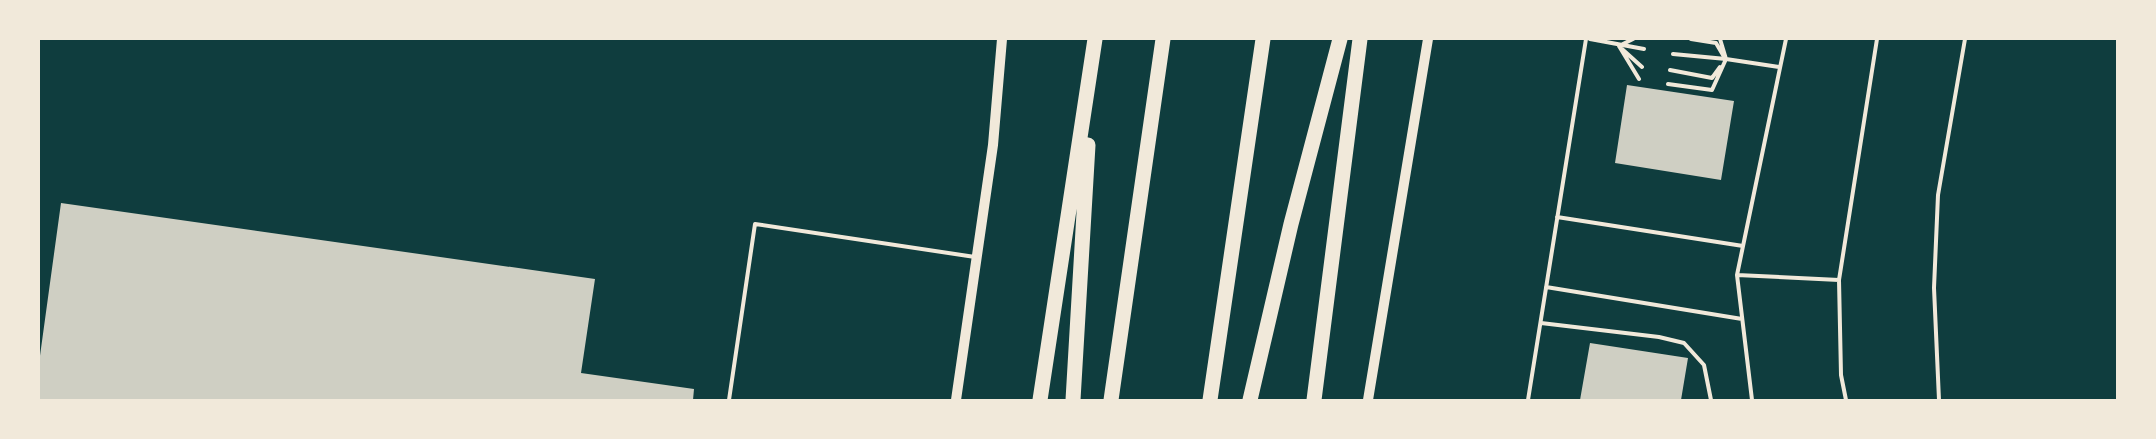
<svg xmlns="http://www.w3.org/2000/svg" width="2156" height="439" viewBox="0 0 2156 439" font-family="'Fira Sans',sans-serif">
<rect width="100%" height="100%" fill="#0f3d3e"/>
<path fill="#cfcfc3" d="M1627,85l107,16 -13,79 -106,-17z
M61,203l534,76 -14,94 113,16 -1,11h-654v-37z
M1590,343l98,15 -7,42h-101z"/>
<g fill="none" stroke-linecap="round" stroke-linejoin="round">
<path stroke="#f1e9da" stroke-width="4" d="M1590,39l54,10
M1691,39l25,4 7,12
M1619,46l20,33
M1619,46l14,-7
M1622,49l20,18
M1673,54l53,5 53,8
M1670,70l42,8 8,-11
M1668,84l44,6 14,-31 -6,-20
M1557,217l186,29
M1737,275l102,5
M1546,287l196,32
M1541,323l118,14 25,6 20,22 7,35
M729,400l26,-176 220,33
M1528,400l58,-361
M1752,400l-15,-125 49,-236
M1846,400l-5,-25 -2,-95 38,-241
M1939,400l-5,-112 4,-93 27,-156"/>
<path stroke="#f1e9da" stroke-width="10" d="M956,400l37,-255 9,-106
M1368,400l60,-361"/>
<path stroke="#f1e9da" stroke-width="15" d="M1040,400l55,-361
M1073,400l15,-255
M1111,400l52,-361
M1210,400l53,-361
M1250,400l41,-176 49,-185
M1314,400l46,-361"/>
</g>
<rect width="2156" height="439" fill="none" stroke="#f1e9da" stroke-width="80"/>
</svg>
